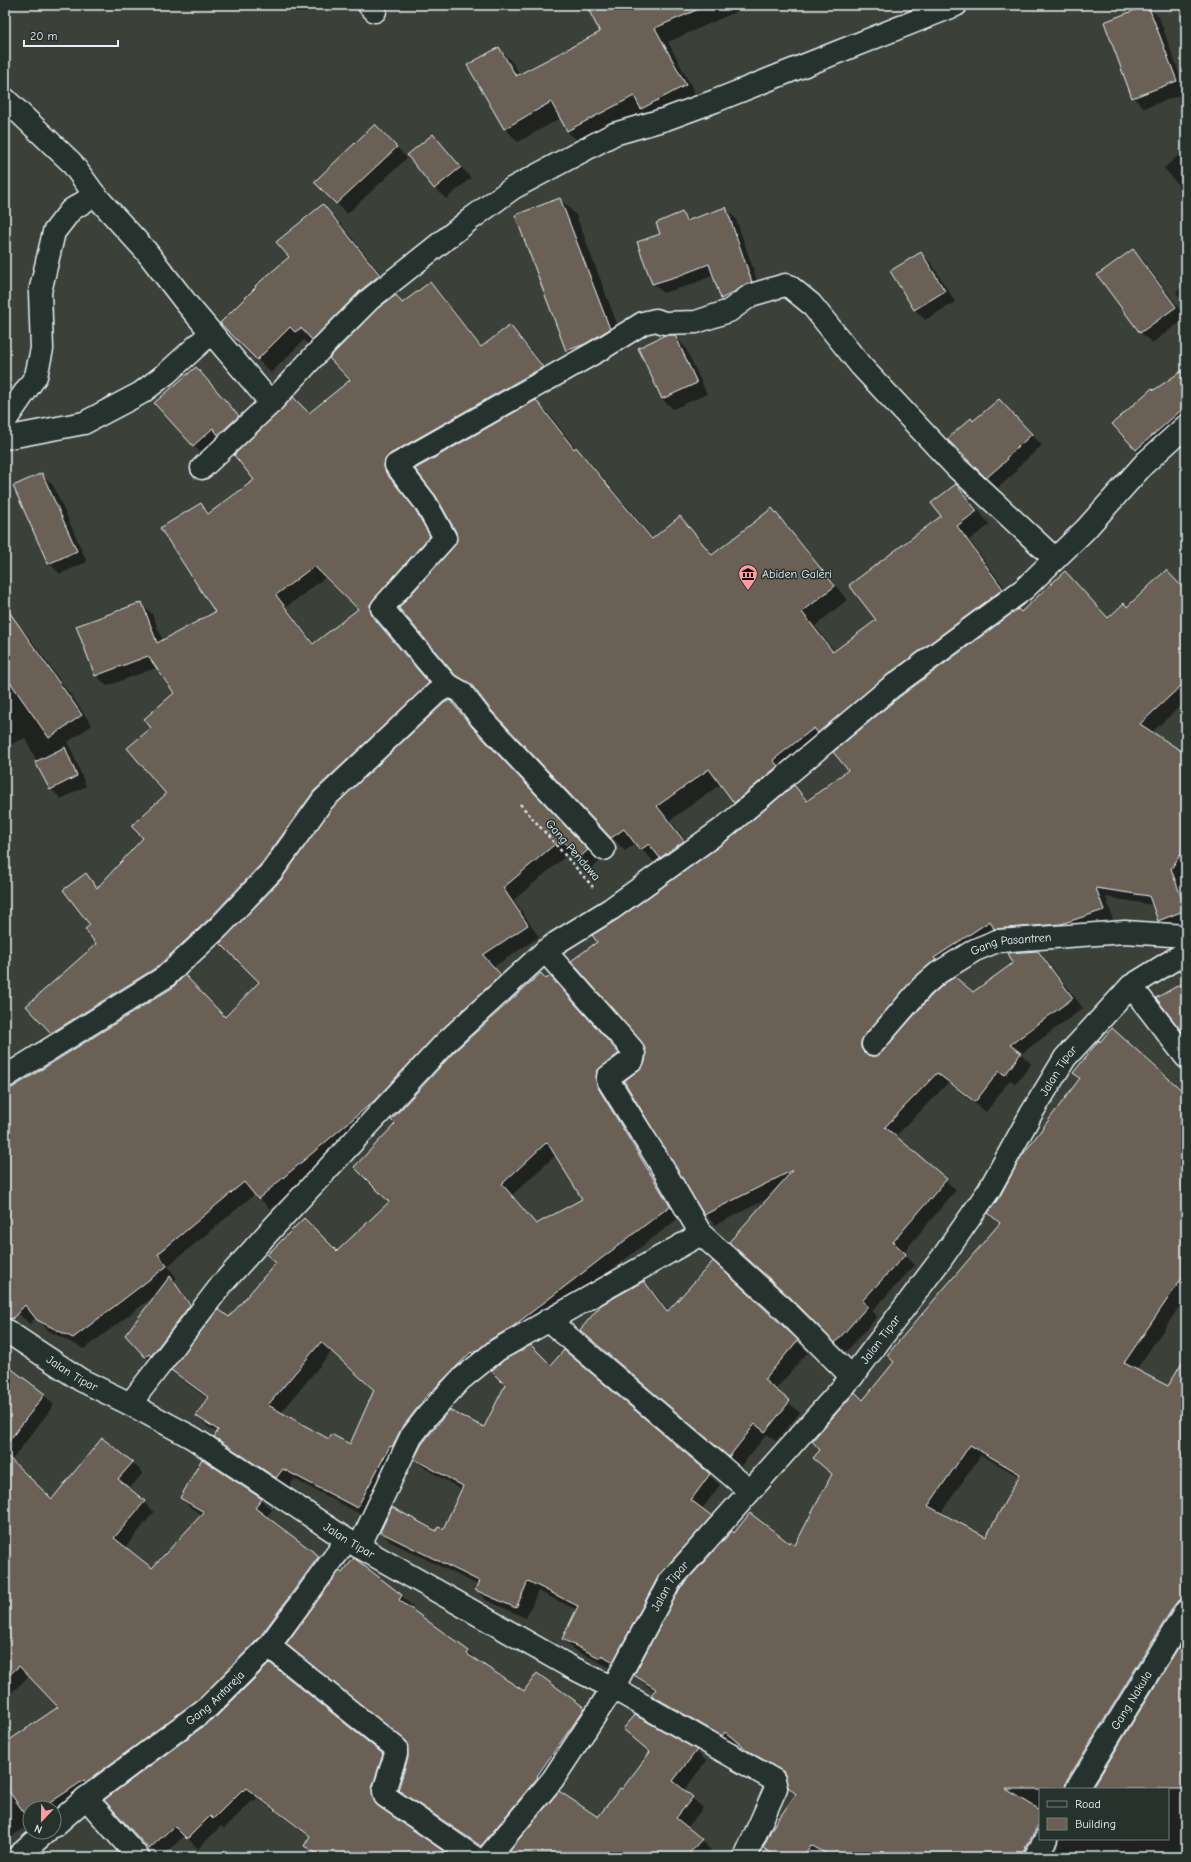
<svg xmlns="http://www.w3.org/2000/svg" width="1191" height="1862" font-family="'Comic Neue',sans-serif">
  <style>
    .shadow { fill: #0007; fill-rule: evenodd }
    .building { fill: #6b6056; stroke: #e8f1f8; fill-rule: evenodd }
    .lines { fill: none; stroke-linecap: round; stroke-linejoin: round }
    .minor-casing { stroke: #e8f1f8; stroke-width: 25 }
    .path { stroke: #e8f1f8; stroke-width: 2.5; stroke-dasharray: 3 3; stroke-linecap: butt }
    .minor { stroke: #26332d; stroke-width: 22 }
    .labels { text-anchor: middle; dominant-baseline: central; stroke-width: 3; stroke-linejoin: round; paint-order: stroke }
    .poi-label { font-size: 12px; fill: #e8f1f8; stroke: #26332d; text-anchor: start }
    .street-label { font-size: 12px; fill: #e8f1f8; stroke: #26332d }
  </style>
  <rect width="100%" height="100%" fill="#3b4039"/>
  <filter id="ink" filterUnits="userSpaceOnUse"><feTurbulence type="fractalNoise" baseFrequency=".025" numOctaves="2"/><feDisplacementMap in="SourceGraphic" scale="8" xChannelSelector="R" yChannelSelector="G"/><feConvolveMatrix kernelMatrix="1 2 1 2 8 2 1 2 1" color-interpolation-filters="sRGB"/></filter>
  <g filter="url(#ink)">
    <g class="shadow">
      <path d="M587 5H738L740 10 668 42 698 99 655 121 645 111 581 144 567 131 561 118 518 142 505 128 499 48 512 62 520 75 601 32Z"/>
      <path d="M889 5H902L893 9Z"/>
      <path d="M1148 7 1159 17 1186 93 1144 108 1133 97Z"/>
      <path d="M433 135 471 178 446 199 435 188Z"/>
      <path d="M386 136 407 158 347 214 316 182Z"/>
      <path d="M1186 149V194L1164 168Z"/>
      <path d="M560 199 576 215 625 345 583 366 567 350Z"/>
      <path d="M323 206 337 219 393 289 309 345 304 340 271 373 222 323 290 257Z"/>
      <path d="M726 209 736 219 761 292 732 308 722 298 714 275 688 286 663 293 653 283 662 235 682 213 690 221Z"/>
      <path d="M1133 250 1144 261 1186 318 1152 343 1141 333 1098 275Z"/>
      <path d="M921 253 932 264 955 302 925 320 915 310Z"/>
      <path d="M430 283 441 294 482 347 510 326 521 337 554 379 394 478 397 485 425 521 440 548 380 622 383 628 439 694 325 802 221 929 63 1044 28 1006 97 944 92 925 85 874 98 888 144 838 167 794 153 728 176 693 158 667 107 686 96 675 141 603 152 614 163 641 216 613 201 504 211 514 255 480 309 414 351 380 395 296 403 304ZM326 577 359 609 315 644 286 607Z"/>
      <path d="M1186 284V306L1176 292Z"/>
      <path d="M674 336 685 347 707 394 673 409 662 399Z"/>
      <path d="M1186 369V428L1149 461 1136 449 1154 392Z"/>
      <path d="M206 379 249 427 204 456 193 445Z"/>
      <path d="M536 401 550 415 576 449 590 462 654 539 680 518 713 555 772 509 785 523 847 600 815 626 835 652 877 620 943 516 956 486 970 499 990 525 969 540 1016 603 896 691 749 816 735 802 721 784 670 820 697 855 674 871 661 858 655 863 636 843 625 851 491 709 480 694 471 689 456 675 455 547Z"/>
      <path d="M1009 411 1042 445 1016 469 1017 471 998 488 948 439 974 423Z"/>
      <path d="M42 475 53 485 87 562 60 574 49 563Z"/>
      <path d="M1186 592V701L1151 733 1186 755V881L1180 878 1186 894V924L1169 931 1158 920 1153 905 1106 897 1113 920 1072 934 1006 939 944 969 871 1053V1057H878L1037 952 1048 962 1083 1008 1021 1054 1031 1064 1016 1084 1010 1080 986 1112 948 1083 895 1137 956 1190 903 1253 915 1265 872 1311 877 1317 846 1352 803 1309 730 1242 771 1197 715 1225 705 1214 641 1070 646 1062 647 1056 644 1044 599 942 619 920 733 838 794 787 808 802 849 771 1021 613 1108 619 1127 608Z"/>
      <path d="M17 624 27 634 92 725 68 742 86 786 61 799 51 789 25 738 5 747V687L12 684 5 673V633Z"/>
      <path d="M449 701 452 703 464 714 483 739 599 862 591 869 573 850 514 900 539 937 493 967 511 987 385 1112 270 1209 255 1194 168 1266 177 1278 174 1281 199 1315 155 1366 126 1335 157 1294 84 1349 49 1331 36 1317 30 1324 5 1302V1089H12L225 1018 261 982 282 880Z"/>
      <path d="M550 977 629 1065 607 1082 680 1217 523 1338 435 1409 368 1518 294 1479 288 1488 226 1448 215 1437 218 1433 208 1427 198 1416 208 1399 183 1381 173 1370 230 1319 337 1252 390 1202 546 980ZM556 1155 583 1199 537 1225 512 1195ZM332 1351 375 1391 350 1445 329 1441 281 1413Z"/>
      <path d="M1074 1072 1186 1120V1297L1136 1370 1168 1387 1186 1357V1614L1079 1789H1040V1839L1037 1857H773L764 1848 797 1794 786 1777 759 1761 736 1742 733 1746 662 1705 652 1695 655 1691 646 1685 635 1675 735 1534 789 1544 795 1547 833 1475 814 1458 863 1402 1001 1224 1081 1079ZM981 1455 1020 1477 986 1539 940 1514Z"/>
      <path d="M713 1263 808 1352 775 1390 800 1413 776 1441 767 1434 740 1467 581 1330 644 1282 655 1293 669 1312Z"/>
      <path d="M564 1351 720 1485 702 1509 721 1527 669 1585 623 1671 612 1664 611 1668 573 1649 563 1639 577 1610 538 1591 526 1618 486 1600 476 1590 478 1585 391 1542 381 1532 437 1533 443 1530 462 1490 426 1469 415 1459 484 1428 551 1366Z"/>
      <path d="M5 1366 44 1395 54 1405 11 1461 52 1500 102 1439 133 1463 143 1473 129 1489 154 1512 125 1548 152 1570 203 1515 191 1508 181 1498 261 1500 272 1510 266 1517 319 1557 329 1567 270 1648 54 1817V1808H30V1823L5 1842V1744L59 1707 29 1676 5 1699Z"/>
      <path d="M354 1560 402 1596 413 1607 411 1610 469 1652 480 1664 524 1693 584 1708 596 1720 493 1857 411 1801 399 1789 409 1758 408 1744 299 1655 287 1644Z"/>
      <path d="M1186 1637V1857H1051L1058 1846 1059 1839H1168V1789H1093Z"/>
      <path d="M635 1716 696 1751 706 1761 684 1791 703 1808 687 1828 711 1850 705 1857H506L598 1818 622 1791 651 1753 624 1729Z"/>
      <path d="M382 1754 393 1765 382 1798 383 1810 450 1857H316L305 1846 310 1837 257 1798 254 1801 253 1800 224 1829 221 1826 198 1849 185 1835 162 1857H158L106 1800Z"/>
    </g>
    <g class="building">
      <path d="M586 5H708L655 28 686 85 641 109 634 96 567 131 551 102 504 129 467 65 499 47 516 76 600 32Z"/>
      <path d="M1148 5 1177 81 1132 98 1104 22Z"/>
      <path d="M375 124 397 147 336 204 314 182Z"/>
      <path d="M433 134 461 167 434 189 407 155Z"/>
      <path d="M560 198 610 329 585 344 566 351 515 215Z"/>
      <path d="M323 204 380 275 361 290 312 340 301 328 295 332 290 327 257 360 220 323 256 287 255 286 289 257 276 242Z"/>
      <path d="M726 207 752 282 721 299 709 264 678 276 652 284 637 242 660 234 656 223 682 212 686 221Z"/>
      <path d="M1133 249 1176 307 1140 333 1097 275Z"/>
      <path d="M921 252 945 291 914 310 890 271Z"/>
      <path d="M430 282 481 347 510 325 543 367 390 454 385 460 384 467 386 473 415 509 430 536 373 600 370 605V610L372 616 429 683 314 791 262 863 210 918 157 967 51 1033 26 1006 96 944 85 929 90 925 63 890 86 873 97 888 143 838 131 826 166 794 127 748 151 728 144 719 174 693 148 656 95 676 76 626 142 602 157 643 215 612 160 528 201 503 208 514 254 480 234 455 293 397 309 413 350 380 329 358 378 308 396 295 402 303ZM314 566 358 609 313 644 276 595Z"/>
      <path d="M665 335H675L697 383 662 399 638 348Z"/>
      <path d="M196 367 239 416 218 435 213 428 193 446 154 403Z"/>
      <path d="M1186 368V406L1136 450 1112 424 1152 388 1154 390Z"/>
      <path d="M999 399 1032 434 1006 458 1007 460 986 478 947 439 971 418 973 421Z"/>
      <path d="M536 400 574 449 576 447 652 539 680 516 712 555 772 508 835 586 802 612 833 652 876 620 849 585 941 516 931 503 956 484 977 511 957 526 1003 589 883 678 818 733 814 728 773 760 778 766 734 803 709 769 657 806 684 841 660 858 649 844 640 850 624 829 611 838 491 710 471 684 456 676 399 608 454 546 457 540 456 532 436 496 415 469Z"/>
      <path d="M42 473 77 551 48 564 13 486Z"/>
      <path d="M1166 570 1186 591V681L1140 724 1186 754V846L1171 869 1186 910 1158 921 1149 896 1096 888 1104 910 1061 924 994 929 990 921 934 958 936 960 913 979 864 1036 861 1042V1048L865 1053 871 1056H877L882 1052 931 996 945 983 955 977 973 992 1013 963 1008 953 1038 951 1073 998 1010 1045 1021 1053 1005 1075 999 1071 975 1102 937 1073 885 1127 947 1179 893 1242 906 1254 862 1301 868 1306 835 1343 792 1299 729 1242 793 1170 704 1215 624 1081 640 1069 645 1062 646 1056 643 1044 571 961 597 942 592 935 618 919 732 837 794 785 807 801 848 770 833 752 898 698 1018 609 1021 612 1065 571 1108 618 1124 603 1127 607Z"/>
      <path d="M5 606 82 715 49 738 5 675Z"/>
      <path d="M450 700 472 727 588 850 579 858 561 839 503 888 528 925 483 955 501 975 437 1034 374 1101 258 1199 244 1182 158 1254 167 1266 73 1338 37 1320 25 1305 12 1319 5 1318V1089L12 1088 172 988 185 975 225 1017 259 982 220 943 281 880 332 808 444 703Z"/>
      <path d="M65 747 77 776 50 790 35 762Z"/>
      <path d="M541 973 546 979 550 976 619 1053 597 1071 596 1080 597 1086 670 1206 512 1327 491 1339 473 1354 471 1352 425 1398 401 1429 392 1447 390 1446 357 1508 283 1469 276 1478 214 1437 218 1430 196 1416 208 1397 171 1370 218 1309 229 1317 276 1263 267 1255 304 1218 337 1251 389 1202 354 1167 395 1124 391 1120 454 1052ZM547 1142 582 1199 536 1224 502 1184ZM321 1342 374 1390 350 1444 331 1434 329 1439 268 1405Z"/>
      <path d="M1186 981V1037L1156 998Z"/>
      <path d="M1112 1028 1186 1094V1272L1124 1363 1168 1386 1186 1355V1599L1180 1600 1175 1604 1066 1782 1065 1789H1006L1040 1810V1823L1024 1850 1022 1857H832L811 1845 803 1857H776L763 1848 772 1828 796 1794 788 1787 784 1772 747 1750 725 1732 722 1736 651 1695 656 1689 634 1675 680 1588 732 1531 734 1533 750 1513 789 1543 790 1541 795 1545 832 1474 813 1458 820 1450 812 1441 855 1392 863 1400 894 1362 887 1355 1000 1223 988 1213 1000 1196 1021 1157 1080 1078 1073 1073 1099 1040 1100 1042ZM970 1445 1020 1474 986 1537 928 1506Z"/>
      <path d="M713 1261 798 1340 764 1380 790 1401 765 1432 755 1424 729 1457 580 1330 601 1305 644 1281 667 1312Z"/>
      <path d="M170 1276 190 1305 151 1356 149 1354 145 1357 125 1335Z"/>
      <path d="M531 1345 551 1365 564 1350 710 1474 691 1500 712 1516 659 1575 613 1662 602 1655 600 1658 562 1639 578 1606 528 1581 516 1608 475 1590 479 1581 380 1532 392 1507 436 1531 438 1527 443 1529 463 1486 414 1459 422 1444 449 1410 484 1427 505 1385 491 1371 504 1360Z"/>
      <path d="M5 1364 45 1394 5 1446Z"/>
      <path d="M102 1438 133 1462 118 1479 145 1501 114 1538 152 1568 204 1512 180 1498 202 1459 262 1499 255 1508 319 1556 259 1638 200 1698 86 1782 84 1780 42 1808H30V1816L28 1818 5 1786V1743L58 1707 19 1666 5 1679V1454L52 1499Z"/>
      <path d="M354 1558 402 1595 399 1600 469 1651 467 1654 524 1691 537 1673 585 1708 537 1776 538 1777 481 1846 398 1790 408 1758 407 1742 286 1644 339 1571 342 1573Z"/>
      <path d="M1186 1635V1789H1092Z"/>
      <path d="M270 1663 383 1754 372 1788 373 1798 378 1806 452 1857H322L304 1846 310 1836 246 1788 243 1791 242 1790 213 1819 210 1816 187 1839 174 1826 149 1849 104 1800 216 1717Z"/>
      <path d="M635 1715 697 1750 673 1781 693 1797 676 1818 702 1839 686 1857H504L559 1791 598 1817 620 1788 622 1789 650 1752 623 1729Z"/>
    </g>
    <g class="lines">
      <defs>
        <g id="minor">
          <path d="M369 5 375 11"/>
          <path d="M5 99 71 162 95 195 146 251 187 304 271 403"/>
          <path d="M5 421 36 376 42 349 40 292 54 232 71 210 95 195"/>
          <path d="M5 438 84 423 141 393 167 373 211 333"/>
          <path d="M202 468 271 403 330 339 370 299 472 218 513 188 614 134 666 119 715 101 956 5"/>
          <path d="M449 687 382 608 445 538 425 502 396 465 601 349 643 323 656 320 664 323 696 322 729 311 751 295 785 285 789 286 811 304 861 366 955 466 1055 559"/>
          <path d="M1131 986 1186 1057"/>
          <path id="s1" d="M873 1044 922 987 938 973 975 950 997 941 1125 932 1186 936"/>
          <path d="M5 1077 165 977 219 927 272 871 323 800 436 693 444 688 452 687 461 692 481 718 604 849"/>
          <path d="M701 1234 658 1160 608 1080V1077L633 1059 634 1054 632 1049 545 951 556 943 611 909 725 827 890 688 1024 589 1085 530 1145 463 1186 426"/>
          <path d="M548 1320 750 1491"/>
          <path id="s2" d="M5 1330 81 1380 130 1404 193 1438 347 1540 567 1665 613 1688 670 1581 852 1377 942 1258 989 1190 1031 1114 1065 1058 1131 986 1186 952"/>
          <path d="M130 1404 222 1284 267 1234 445 1043 545 951"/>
          <path d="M359 1547 411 1437 428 1415 460 1380 497 1350 701 1234 783 1308 852 1377"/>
          <path d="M269 1646 396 1748V1754L384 1791 385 1796 474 1857"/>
          <path id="s3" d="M1077 1789 1186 1611"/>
          <path d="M86 1798 138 1857"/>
          <path id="s4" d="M54 1826 86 1798 208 1707 269 1646 347 1540"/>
          <path d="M17 1857 46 1832"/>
          <path d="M488 1857 553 1779 613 1688 774 1780 776 1788 745 1857"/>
          <path d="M1035 1857 1046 1839"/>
        </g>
      </defs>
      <use href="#minor" class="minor-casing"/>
      <path class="path" d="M520 804 593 887"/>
      <use href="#minor" class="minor"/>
    </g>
  </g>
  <defs>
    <symbol id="museum-pin" viewBox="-11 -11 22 30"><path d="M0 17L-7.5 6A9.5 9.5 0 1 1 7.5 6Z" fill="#ff9aa2" stroke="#26332d"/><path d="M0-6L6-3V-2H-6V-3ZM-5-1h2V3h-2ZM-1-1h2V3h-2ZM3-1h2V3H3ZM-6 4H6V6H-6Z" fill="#111"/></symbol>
  </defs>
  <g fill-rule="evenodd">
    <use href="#museum-pin" x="737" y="563" width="22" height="30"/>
  </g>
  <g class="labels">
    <g class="poi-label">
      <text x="762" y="574">Abiden Galeri</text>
    </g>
    <g class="street-label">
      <text transform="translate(573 850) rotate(49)">Gang Pendawa</text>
      <text stroke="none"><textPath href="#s1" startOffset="177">Gang Pasantren</textPath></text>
      <text stroke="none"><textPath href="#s2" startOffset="1471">Jalan Tipar</textPath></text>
      <text stroke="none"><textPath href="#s2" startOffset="1148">Jalan Tipar</textPath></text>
      <text stroke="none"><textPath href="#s2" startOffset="80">Jalan Tipar</textPath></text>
      <text stroke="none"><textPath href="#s2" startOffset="404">Jalan Tipar</textPath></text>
      <text stroke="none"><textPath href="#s2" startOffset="823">Jalan Tipar</textPath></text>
      <text stroke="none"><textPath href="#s4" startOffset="206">Gang Antareja</textPath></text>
      <text stroke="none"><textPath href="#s3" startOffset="104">Gang Nakula</textPath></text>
    </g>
  </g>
  <rect width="1191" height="1862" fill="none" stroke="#26332d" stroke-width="20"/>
  <rect x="10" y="10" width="1171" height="1842" fill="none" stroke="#e8f1f8" stroke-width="1.5" filter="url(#ink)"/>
  <rect x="1039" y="1788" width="130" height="52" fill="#26332d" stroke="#747f7e"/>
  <rect x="1047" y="1801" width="20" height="6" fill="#26332d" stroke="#747f7e"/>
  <text x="1075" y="1808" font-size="12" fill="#e8f1f8">Road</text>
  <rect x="1047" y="1818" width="20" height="12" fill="#6b6056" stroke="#747f7e"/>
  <text x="1075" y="1828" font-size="12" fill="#e8f1f8">Building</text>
  <g transform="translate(42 1820) rotate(202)"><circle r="19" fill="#26332d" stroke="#747f7e"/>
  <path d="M0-3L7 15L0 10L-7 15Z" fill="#ff9aa2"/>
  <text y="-6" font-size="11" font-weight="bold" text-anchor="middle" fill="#e8f1f8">N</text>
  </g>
  <path d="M24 40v6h94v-6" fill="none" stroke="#e8f1f8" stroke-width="2"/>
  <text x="30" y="40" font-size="12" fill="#e8f1f8" stroke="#26332d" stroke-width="3" paint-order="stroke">20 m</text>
</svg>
